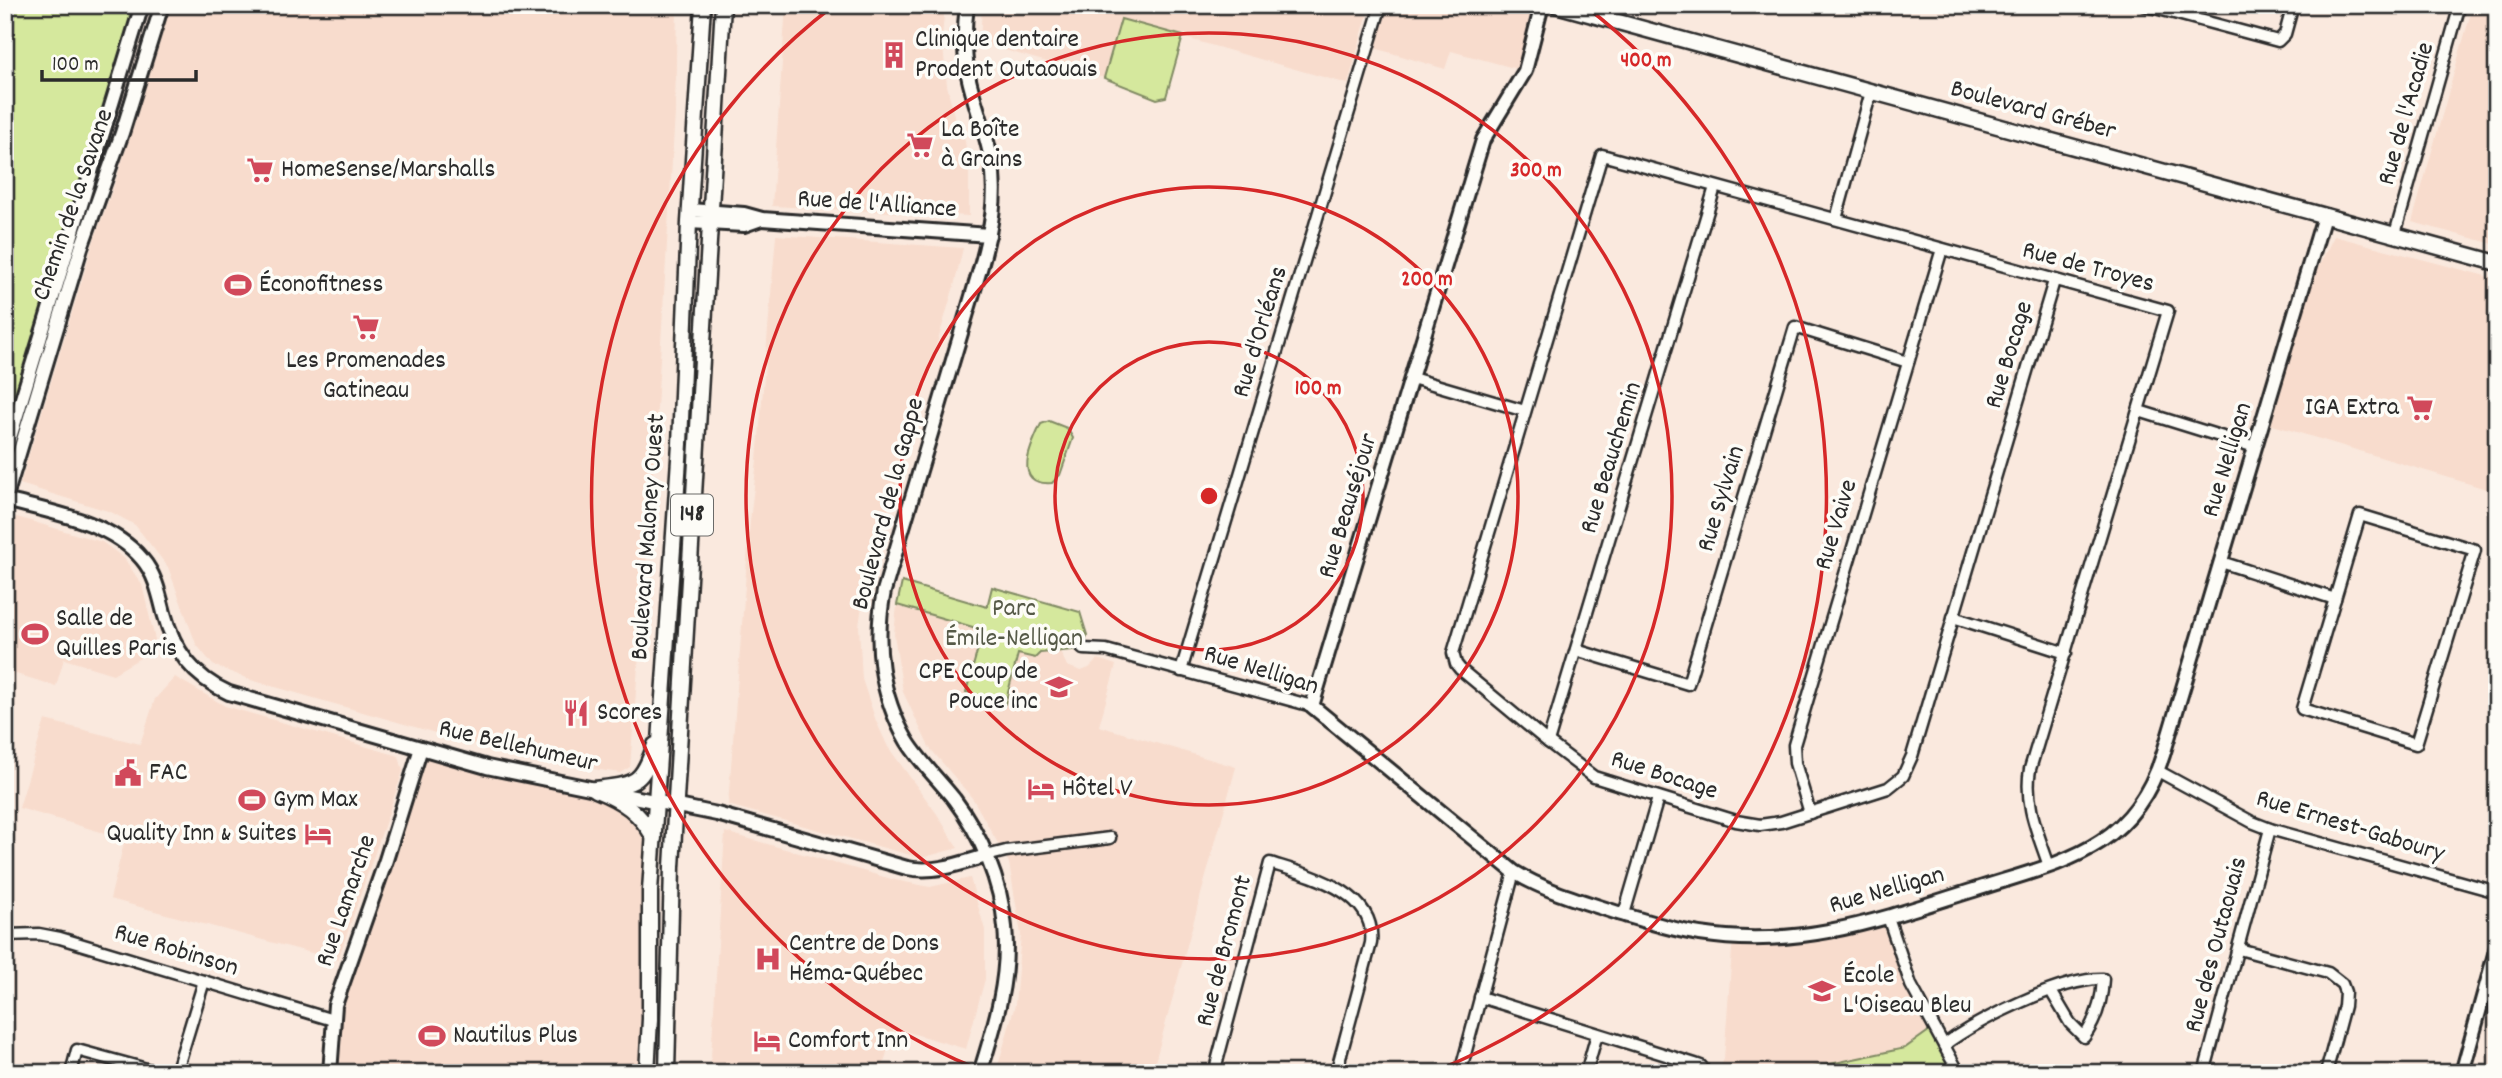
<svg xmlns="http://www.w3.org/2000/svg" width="2502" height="1078" font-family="Dekko,sans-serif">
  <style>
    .built { fill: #f8dccd }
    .green { fill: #d5e89d; stroke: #808a64; stroke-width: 2 }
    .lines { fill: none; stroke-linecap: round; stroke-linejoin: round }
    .minor-casing { stroke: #2b2b2b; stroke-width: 15 }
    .tertiary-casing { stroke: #2b2b2b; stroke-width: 18 }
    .secondary-casing { stroke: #2b2b2b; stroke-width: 19 }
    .primary-casing { stroke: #2b2b2b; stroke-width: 19 }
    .minor { stroke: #fdfcf7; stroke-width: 10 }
    .tertiary { stroke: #fdfcf7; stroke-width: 12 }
    .secondary { stroke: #fdfcf7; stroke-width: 14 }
    .primary { stroke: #fdfcf7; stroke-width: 14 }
    .ring { fill: none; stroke: #d62828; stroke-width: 3.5 }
    .labels { text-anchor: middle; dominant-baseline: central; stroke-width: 7; stroke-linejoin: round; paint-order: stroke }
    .shield { fill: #fdfcf7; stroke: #6a6a68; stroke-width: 2 }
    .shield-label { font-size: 24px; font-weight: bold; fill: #2b2b2b }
    .poi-label { font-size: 26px; fill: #2b2b2b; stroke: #fdfcf7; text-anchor: start }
    .street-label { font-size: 26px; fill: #2b2b2b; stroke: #fdfcf7 }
    .park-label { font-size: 26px; fill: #565a48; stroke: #fdfcf7 }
    .centre { fill: #d62828; stroke: #fdfcf7; stroke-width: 3.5 }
    .ring-label { font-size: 21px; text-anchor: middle; font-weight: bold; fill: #d62828; stroke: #fdfcf7; stroke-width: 7; stroke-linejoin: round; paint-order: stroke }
  </style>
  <rect width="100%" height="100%" fill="#fae9de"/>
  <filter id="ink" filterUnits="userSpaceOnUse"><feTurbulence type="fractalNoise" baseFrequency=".0143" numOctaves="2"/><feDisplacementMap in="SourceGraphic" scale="14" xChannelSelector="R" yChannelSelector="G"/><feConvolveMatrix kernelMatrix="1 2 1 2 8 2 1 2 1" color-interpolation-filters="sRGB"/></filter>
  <g filter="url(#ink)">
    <g class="built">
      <path d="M171 5H677L675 113 652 490 630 767 620 773 547 762 474 744 251 680 213 665 196 644 168 567 135 525 111 512 20 484 94 240 119 171Z"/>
      <path d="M786 5H945L942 37 947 85 953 112 965 141 969 168V216L772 206Z"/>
      <path d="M982 5H1370L1348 84 1122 20 1104 78 980 43Z"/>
      <path d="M1381 5H1542L1525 71 1451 51 1445 69 1368 46Z"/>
      <path d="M2473 5H2497V245L2412 222Z"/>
      <path d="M776 235 963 248 954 286 864 592 859 626 862 679 876 721 888 747 937 814 958 848 921 858 728 805 750 521 757 460Z"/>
      <path d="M2334 236 2497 279V478L2493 491 2263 422 2294 315Z"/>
      <path d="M17 517 102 542 124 558 142 585 157 648 113 674 64 659 56 686 13 673 5 689V522Z"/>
      <path d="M897 605 983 630 966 692 1018 653 1060 651 1067 666 1081 671 1089 668 1098 659 1116 665 1099 726 1236 767 1152 1073H996L1015 1005 1021 934 1009 863 973 799 929 747 903 692 894 634Z"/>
      <path d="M175 677 225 706 399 756 403 771 338 960 110 899 125 839 19 808 45 720 140 744 155 699Z"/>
      <path d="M421 748 656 802 647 1073H330L333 1020Z"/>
      <path d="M725 832 895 880 930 887 970 878 985 930V979L966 1049 894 1028 881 1073H710Z"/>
      <path d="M1888 917 1933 1028 1905 1048 1788 1073H1712L1720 1068 1724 1059 1733 937 1762 938Z"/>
    </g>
    <g class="green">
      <path d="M5 5H142L14 426 5 424Z"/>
      <path d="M1121 19 1183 36 1166 97 1157 99 1104 78Z"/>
      <path d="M1049 421 1067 428 1073 438 1060 475 1052 483C1011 486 1031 445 1041 424Z"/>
      <path d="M902 582 987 607 992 587 1080 612 1087 635 1083 649 1040 653 1035 658 1018 654 1005 704 966 692 983 630 897 605Z"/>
      <path d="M1933 1028 1959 1073H1788L1905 1048Z"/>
    </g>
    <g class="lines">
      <defs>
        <g id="minor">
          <path d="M2144 5 2278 41 2285 34 2293 5"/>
          <path d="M1836 219 1871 92"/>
          <path d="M2395 234 2460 5"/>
          <path d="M1412 378 1525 411"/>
          <path d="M2139 411 2255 447"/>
          <path d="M2360 515 2475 550 2416 744 2302 709Z"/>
          <path d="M2221 562 2335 599"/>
          <path d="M1953 617 2066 653"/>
          <path d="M1083 649 1106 650 1312 706"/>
          <path d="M1576 650 1688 684 1795 327 1908 362"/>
          <path d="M1181 671 1381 5"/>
          <path d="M1548 742 1715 187"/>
          <path d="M2158 771 2252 822 2270 829 2497 892"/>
          <path d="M1810 813 1795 763 1794 745 1942 249"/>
          <path d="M986 856 1006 851 1110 838"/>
          <path d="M2049 866C2038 833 2024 804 2030 769L2168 311 1602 155 1453 653 1456 664 1460 669 1548 742 1594 777 1736 821 1760 825 1781 822 1888 788 1903 776 1912 756 2054 281"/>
          <path d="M1624 914 1658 798"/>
          <path d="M1888 917 1911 985 1959 1073"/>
          <path d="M5 935 39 934 60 938 333 1020"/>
          <path d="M2239 949 2328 973 2342 984 2345 992 2344 1006 2326 1073"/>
          <path d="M1480 997 1695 1064 1701 1066 1706 1073"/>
          <path d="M1944 1045C1978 1020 2061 978 2103 979 2102 1001 2097 1019 2084 1037L2070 1023 2051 991"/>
          <path d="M178 1068 194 1073"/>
          <path d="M71 1073 77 1050 161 1073"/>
          <path d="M176 1073 204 981"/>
          <path d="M1214 1073 1270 863C1308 875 1377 891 1371 943L1336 1073"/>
          <path d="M1460 1073 1514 872"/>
          <path d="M1586 1073 1597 1034"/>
          <path d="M2204 1073 2270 829"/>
        </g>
        <g id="tertiary">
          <path d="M967 5C964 28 964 53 968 75 974 104 986 131 991 159 998 196 991 230 981 266L884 591C874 642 880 695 907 741 920 762 938 779 954 799 981 835 1001 881 1005 927 1010 977 995 1025 980 1073"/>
          <path d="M1542 5 1525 71 1483 140 1312 706 1514 872C1547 892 1582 901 1618 913 1645 921 1672 930 1700 934 1802 950 1885 918 1980 888 2065 861 2132 850 2163 755L2324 216"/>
          <path d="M690 210 744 214 762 219 989 235"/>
          <path d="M689 222 744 225 761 219"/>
          <path d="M5 454 142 5"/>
          <path d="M5 500C51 512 110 521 142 559 155 574 159 593 164 613 174 651 193 677 229 693L487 767 717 814 907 868C936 873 959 864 986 856"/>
          <path d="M5 500 81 248 122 133 162 5"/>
          <path d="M330 1073 335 1005 386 860 421 748"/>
          <path d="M2462 1073 2497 947"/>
        </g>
        <path id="secondary" d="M1556 5 2497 263"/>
        <g id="primary">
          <path d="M595 789C636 784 641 785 655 745"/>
          <path d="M596 790C623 801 640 812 654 838"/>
          <path d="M647 1073 650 1019V891L680 444 689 222 703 5"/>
          <path d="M667 1073 672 867 723 5"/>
        </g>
      </defs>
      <use href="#minor" class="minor-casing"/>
      <use href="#tertiary" class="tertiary-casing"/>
      <use href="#secondary" class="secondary-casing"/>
      <use href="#primary" class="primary-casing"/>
      <use href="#minor" class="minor"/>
      <use href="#tertiary" class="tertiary"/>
      <use href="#secondary" class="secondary"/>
      <use href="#primary" class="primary"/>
    </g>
  </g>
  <g class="ring">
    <circle cx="1209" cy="496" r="154"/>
    <circle cx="1209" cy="496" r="309"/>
    <circle cx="1209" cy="496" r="463"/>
    <path d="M983 1071A618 618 0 0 1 833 6M1585 6A618 618 0 0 1 1435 1071"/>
  </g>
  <defs>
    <symbol id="building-bare" viewBox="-9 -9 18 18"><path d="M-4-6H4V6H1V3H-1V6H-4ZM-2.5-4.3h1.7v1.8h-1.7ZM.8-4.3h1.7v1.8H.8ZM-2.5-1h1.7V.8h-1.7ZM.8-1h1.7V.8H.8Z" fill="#d1495b" stroke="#fdfcf7" stroke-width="2.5" paint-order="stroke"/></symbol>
    <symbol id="supermarket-bare" viewBox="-9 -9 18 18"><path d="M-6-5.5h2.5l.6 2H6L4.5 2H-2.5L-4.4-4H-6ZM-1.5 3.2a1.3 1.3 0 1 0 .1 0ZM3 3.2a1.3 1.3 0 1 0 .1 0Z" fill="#d1495b" stroke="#fdfcf7" stroke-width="2.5" paint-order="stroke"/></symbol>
    <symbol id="stadium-bare" viewBox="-9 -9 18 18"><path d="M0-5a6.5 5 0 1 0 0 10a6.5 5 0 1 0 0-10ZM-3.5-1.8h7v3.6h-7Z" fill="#d1495b" stroke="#fdfcf7" stroke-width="2.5" paint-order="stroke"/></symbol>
    <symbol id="school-bare" viewBox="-9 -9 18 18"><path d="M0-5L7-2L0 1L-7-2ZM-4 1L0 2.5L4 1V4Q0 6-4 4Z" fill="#d1495b" stroke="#fdfcf7" stroke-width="2.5" paint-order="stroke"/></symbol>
    <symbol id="restaurant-bare" viewBox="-9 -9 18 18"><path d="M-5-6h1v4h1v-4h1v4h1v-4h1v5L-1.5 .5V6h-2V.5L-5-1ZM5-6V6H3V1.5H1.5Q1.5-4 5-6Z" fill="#d1495b" stroke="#fdfcf7" stroke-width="2.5" paint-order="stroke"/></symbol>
    <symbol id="civic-bare" viewBox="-9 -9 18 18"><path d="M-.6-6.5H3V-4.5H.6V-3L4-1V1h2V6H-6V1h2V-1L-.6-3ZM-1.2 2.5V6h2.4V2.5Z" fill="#d1495b" stroke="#fdfcf7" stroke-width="2.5" paint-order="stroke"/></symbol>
    <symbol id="hotel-bare" viewBox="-9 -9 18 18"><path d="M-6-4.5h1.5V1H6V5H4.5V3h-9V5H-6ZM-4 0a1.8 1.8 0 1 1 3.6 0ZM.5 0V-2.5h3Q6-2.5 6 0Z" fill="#d1495b" stroke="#fdfcf7" stroke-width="2.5" paint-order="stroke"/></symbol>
    <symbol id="hospital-bare" viewBox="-9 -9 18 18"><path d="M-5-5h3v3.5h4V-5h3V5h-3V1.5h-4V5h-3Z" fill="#d1495b" stroke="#fdfcf7" stroke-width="2.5" paint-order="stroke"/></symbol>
  </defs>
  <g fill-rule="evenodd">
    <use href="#building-bare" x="875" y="36" width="38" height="38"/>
    <use href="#supermarket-bare" x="901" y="126" width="38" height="38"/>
    <use href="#supermarket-bare" x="241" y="151" width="38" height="38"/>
    <use href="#stadium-bare" x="219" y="266" width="38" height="38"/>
    <use href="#supermarket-bare" x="347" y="308" width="38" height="38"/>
    <use href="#supermarket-bare" x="2401" y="389" width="38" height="38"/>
    <use href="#stadium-bare" x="16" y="615" width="38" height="38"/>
    <use href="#school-bare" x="1040" y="668" width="38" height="38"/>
    <use href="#restaurant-bare" x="557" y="694" width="38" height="38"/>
    <use href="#civic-bare" x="109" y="754" width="38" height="38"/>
    <use href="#hotel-bare" x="1022" y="770" width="38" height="38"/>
    <use href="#stadium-bare" x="233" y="781" width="38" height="38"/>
    <use href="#hotel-bare" x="299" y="815" width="38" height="38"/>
    <use href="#hospital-bare" x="749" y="940" width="38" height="38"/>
    <use href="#school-bare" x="1803" y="972" width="38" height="38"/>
    <use href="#stadium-bare" x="413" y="1017" width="38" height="38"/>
    <use href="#hotel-bare" x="748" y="1022" width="38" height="38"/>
  </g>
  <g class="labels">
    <rect class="shield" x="671" y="494.5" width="42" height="41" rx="5"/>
    <g class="shield-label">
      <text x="692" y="515">148</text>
    </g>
    <g class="poi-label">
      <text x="915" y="40">Clinique dentaire<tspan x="915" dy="30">Prodent Outaouais</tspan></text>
      <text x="941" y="130">La Boîte<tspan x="941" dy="30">à Grains</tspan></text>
      <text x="281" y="170">HomeSense/Marshalls</text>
      <text x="259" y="285">Éconofitness</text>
      <text x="366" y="361" text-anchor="middle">Les Promenades<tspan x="366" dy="30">Gatineau</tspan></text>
      <text x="2399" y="408" text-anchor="end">IGA Extra</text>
      <text x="56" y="619">Salle de<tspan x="56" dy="30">Quilles Paris</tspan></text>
      <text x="1038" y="672" text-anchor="end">CPE Coup de<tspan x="1038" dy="30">Pouce inc</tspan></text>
      <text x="597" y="713">Scores</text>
      <text x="149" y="773">FAC</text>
      <text x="1062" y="789">Hôtel V</text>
      <text x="273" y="800">Gym Max</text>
      <text x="297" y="834" text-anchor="end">Quality Inn &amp; Suites</text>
      <text x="789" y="944">Centre de Dons<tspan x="789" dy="30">Héma-Québec</tspan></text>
      <text x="1843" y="976">École<tspan x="1843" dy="30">L'Oiseau Bleu</tspan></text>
      <text x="453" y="1036">Nautilus Plus</text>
      <text x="788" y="1041">Comfort Inn</text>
    </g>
    <g class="street-label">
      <text transform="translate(2033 111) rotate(15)">Boulevard Gréber</text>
      <text transform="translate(2407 114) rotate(-74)">Rue de l'Acadie</text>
      <text transform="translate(74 205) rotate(-71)">Chemin de la Savane</text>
      <text transform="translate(877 205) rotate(4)">Rue de l'Alliance</text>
      <text transform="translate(2088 268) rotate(15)">Rue de Troyes</text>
      <text transform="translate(1261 332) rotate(-73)">Rue d'Orléans</text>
      <text transform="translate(2010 355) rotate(-73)">Rue Bocage</text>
      <text transform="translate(1612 458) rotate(-73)">Rue Beauchemin</text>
      <text transform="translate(2228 460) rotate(-73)">Rue Nelligan</text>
      <text transform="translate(1722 499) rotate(-73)">Rue Sylvain</text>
      <text transform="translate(889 504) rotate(-75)">Boulevard de la Gappe</text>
      <text transform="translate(1349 506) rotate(-73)">Rue Beauséjour</text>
      <text transform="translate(1837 525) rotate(-73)">Rue Vaive</text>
      <text transform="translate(649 537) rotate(-86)">Boulevard Maloney Ouest</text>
      <text transform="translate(1261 671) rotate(17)">Rue Nelligan</text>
      <text transform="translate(518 747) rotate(13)">Rue Bellehumeur</text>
      <text transform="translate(1664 776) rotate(18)">Rue Bocage</text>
      <text transform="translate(2350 827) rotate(17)">Rue Ernest-Gaboury</text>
      <text transform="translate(1887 891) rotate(-16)">Rue Nelligan</text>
      <text transform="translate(347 901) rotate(-71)">Rue Lamarche</text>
      <text transform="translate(2217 945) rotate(-75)">Rue des Outaouais</text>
      <text transform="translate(176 951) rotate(17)">Rue Robinson</text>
      <text transform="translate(1225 951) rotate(-75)">Rue de Bromont</text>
    </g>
    <g class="park-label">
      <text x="1014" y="609">Parc<tspan x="1014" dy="30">Émile-Nelligan</tspan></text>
    </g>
  </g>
  <circle cx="1209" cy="496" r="10" class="centre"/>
  <g class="ring-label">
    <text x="1646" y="66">400 m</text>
    <text x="1536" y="176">300 m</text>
    <text x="1427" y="285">200 m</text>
    <text x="1318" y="394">100 m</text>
  </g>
  <rect width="2502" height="1078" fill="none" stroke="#fdfcf7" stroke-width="28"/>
  <rect x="14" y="14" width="2474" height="1050" fill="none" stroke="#2b2b2b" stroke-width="2.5" filter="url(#ink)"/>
  <path d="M42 70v10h154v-10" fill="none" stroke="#2b2b2b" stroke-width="3.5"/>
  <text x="52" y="70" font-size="21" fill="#2b2b2b" stroke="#fdfcf7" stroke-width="5" paint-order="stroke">100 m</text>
</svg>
